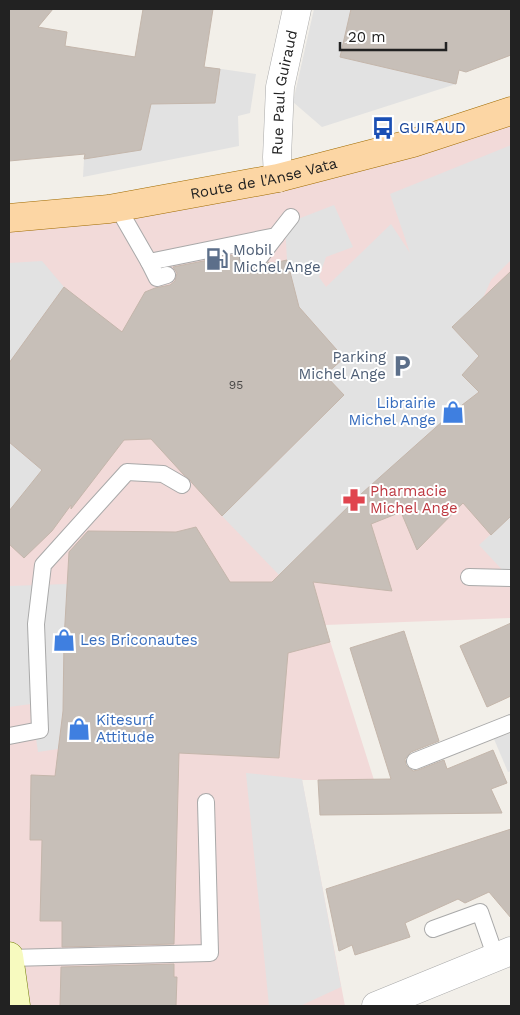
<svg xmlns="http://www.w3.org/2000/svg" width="520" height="1015" font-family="'Work Sans',sans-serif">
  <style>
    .commercial { fill: #f2dad9 }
    .parking { fill: #e2e2e2 }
    .building { fill: #c7bfb8; stroke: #c4b6ab }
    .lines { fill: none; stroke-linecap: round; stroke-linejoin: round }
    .lane-casing { stroke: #a9a9a9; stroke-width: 18 }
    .street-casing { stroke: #a9a9a9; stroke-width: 29 }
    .secondary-casing { stroke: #707d05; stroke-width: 29 }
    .primary-casing { stroke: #a06b00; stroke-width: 29 }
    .lane { stroke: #fff; stroke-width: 16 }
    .street { stroke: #fff; stroke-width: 28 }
    .secondary { stroke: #f7fabf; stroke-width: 28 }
    .primary { stroke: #fcd6a4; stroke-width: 28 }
    .labels { text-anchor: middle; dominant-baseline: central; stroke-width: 4; stroke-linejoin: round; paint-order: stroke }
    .number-label { font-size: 12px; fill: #4b4948 }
    .street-label { font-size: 15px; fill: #222; stroke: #fff }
    .transit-label { font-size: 15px; fill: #164399; stroke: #fff; text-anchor: start }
    .service-label { font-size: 15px; fill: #4e5e75; stroke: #fff; text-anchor: start }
    .shop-label { font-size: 15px; fill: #366cbe; stroke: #fff; text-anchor: start }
    .health-label { font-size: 15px; fill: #be3a42; stroke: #fff; text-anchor: start }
  </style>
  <rect width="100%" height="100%" fill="#f2efe9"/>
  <path class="commercial" d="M511 111V618L325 625 374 780H302L345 1006H20L9 936V216L109 209Z"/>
  <g class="parking">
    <path d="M314 9H351L340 57 456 84 322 127 293 102Z"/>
    <path d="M104 52 256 74 250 113 238 116 239 146 83 177 84 159Z"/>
    <path d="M511 145V260L491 280 483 298 479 356 463 375 479 392 279 575 222 516 344 395 325 375 344 358 299 307 287 260 285 224 334 205 353 247 326 257 319 277 326 287 391 224 410 253 390 194Z"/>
    <path d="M42 261 64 287 9 363V263Z"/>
    <path d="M9 442 32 462 47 460 28 507 18 500 9 511Z"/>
    <path d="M511 516V571L507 575 479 545Z"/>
    <path d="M67 584 63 711 58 749 38 752 31 704 9 707V586Z"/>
    <path d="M511 733V771L508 772 494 739Z"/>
    <path d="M246 773 302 779 341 987 300 1006H269Z"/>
  </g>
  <g class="building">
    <path d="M9 9H53L38 27 67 32 65 46 135 57 143 9H213L204 67 220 69 215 103 151 104 141 150 84 159 85 154 9 161Z"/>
    <path d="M351 9H511V55L466 72 459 70 456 84 340 57Z"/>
    <path d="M239 254 240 263 243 267 248 268 261 267 269 262V264L287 260 299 307 344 358 325 375 344 395 222 516 192 483 190 480 183 474 151 439 124 440 71 509V505L52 531 24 558 9 544V511L42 470 9 442V363L64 287 122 332 145 292 155 288 170 285 175 281 177 273 173 267Z"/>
    <path d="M511 271V516L491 535 463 503 417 550 401 512 371 524 392 591 313 582 330 642 288 653 279 758 179 753 174 944 62 947V921H40L42 840H30L31 775 55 776 63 711 64 640 69 552 88 531 176 532 196 527 230 582H272L361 494 453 412 479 392 462 375 479 356 452 327Z"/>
    <path d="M511 623V696L487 707 460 646Z"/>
    <path d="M404 631 439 741 411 752 405 759 406 765 413 771 418 770 444 760 447 769 493 750 507 783 491 789 502 813 320 815 318 780 391 779 350 648Z"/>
    <path d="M511 829V918L489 892 465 903 458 899 405 923 410 937 355 955 352 945 339 951 326 889Z"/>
    <path d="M174 964V977H177L176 1006H60L61 967Z"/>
  </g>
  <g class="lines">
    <defs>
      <g id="lane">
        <path d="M118 208 149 262 276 236 291 217"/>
        <path d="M248 258 260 257 276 236"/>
        <path d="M149 262 157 278 167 275"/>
        <path d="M469 577 511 578"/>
        <path d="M9 736 40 730 36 624 43 565 127 472 163 474 182 485"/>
        <path d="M415 761 511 723"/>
        <path d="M433 929 480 912 496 958"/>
        <path d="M9 958 210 953 206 802"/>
      </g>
      <g id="street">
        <path id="s1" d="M278 178 277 157 280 87 297 9"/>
        <path d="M376 1006 511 951"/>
      </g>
      <path id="secondary" d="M9 956 16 1006"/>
      <g id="primary">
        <path id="s2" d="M9 218 109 209 278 178 413 143 511 111"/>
      </g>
    </defs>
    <use href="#lane" class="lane-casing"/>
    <use href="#street" class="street-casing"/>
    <use href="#secondary" class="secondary-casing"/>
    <use href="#primary" class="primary-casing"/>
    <use href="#lane" class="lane"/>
    <use href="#street" class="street"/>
    <use href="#secondary" class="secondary"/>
    <use href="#primary" class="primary"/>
  </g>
  <defs>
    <symbol id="bus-bare" viewBox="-9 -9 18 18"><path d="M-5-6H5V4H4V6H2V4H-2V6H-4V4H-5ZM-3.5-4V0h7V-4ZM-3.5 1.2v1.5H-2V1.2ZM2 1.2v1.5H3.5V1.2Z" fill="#1a4fb4" stroke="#fff" stroke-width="2.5" paint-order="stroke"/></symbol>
    <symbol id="fuel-bare" viewBox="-9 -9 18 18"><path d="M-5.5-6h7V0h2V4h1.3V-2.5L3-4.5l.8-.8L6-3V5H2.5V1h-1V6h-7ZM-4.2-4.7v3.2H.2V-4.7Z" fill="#5c6f8a" stroke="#fff" stroke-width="2.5" paint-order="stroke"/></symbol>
    <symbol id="parking-bare" viewBox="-9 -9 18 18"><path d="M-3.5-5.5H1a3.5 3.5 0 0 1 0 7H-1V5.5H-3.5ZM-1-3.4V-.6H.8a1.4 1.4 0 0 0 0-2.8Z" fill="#5c6f8a" stroke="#fff" stroke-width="2.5" paint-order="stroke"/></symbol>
    <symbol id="shop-bare" viewBox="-9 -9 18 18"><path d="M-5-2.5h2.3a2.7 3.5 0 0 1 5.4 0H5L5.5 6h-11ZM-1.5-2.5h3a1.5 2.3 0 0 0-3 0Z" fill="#3f7fe0" stroke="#fff" stroke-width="2.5" paint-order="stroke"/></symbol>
    <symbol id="pharmacy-bare" viewBox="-9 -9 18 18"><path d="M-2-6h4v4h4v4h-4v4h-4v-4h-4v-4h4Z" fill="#e0444e" stroke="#fff" stroke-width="2.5" paint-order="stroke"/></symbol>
  </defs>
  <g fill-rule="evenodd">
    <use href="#bus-bare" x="367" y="112" width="32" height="32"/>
    <use href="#fuel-bare" x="201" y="243" width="32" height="32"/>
    <use href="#parking-bare" x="386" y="350" width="32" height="32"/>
    <use href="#shop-bare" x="437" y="396" width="32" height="32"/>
    <use href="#pharmacy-bare" x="338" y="484" width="32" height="32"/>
    <use href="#shop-bare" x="48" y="624" width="32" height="32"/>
    <use href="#shop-bare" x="63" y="713" width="32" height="32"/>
  </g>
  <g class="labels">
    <g class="number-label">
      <text x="236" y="385">95</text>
    </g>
    <g class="street-label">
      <text stroke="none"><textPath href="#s1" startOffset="86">Rue Paul Guiraud</textPath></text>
      <text stroke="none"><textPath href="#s2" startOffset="258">Route de l'Anse Vata</textPath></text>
    </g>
    <g class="transit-label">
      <text x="399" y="128">GUIRAUD</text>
    </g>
    <g class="service-label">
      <text x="233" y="250">Mobil<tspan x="233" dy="17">Michel Ange</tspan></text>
      <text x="386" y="357" text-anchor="end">Parking<tspan x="386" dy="17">Michel Ange</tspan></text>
    </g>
    <g class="shop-label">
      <text x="436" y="403" text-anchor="end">Librairie<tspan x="436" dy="17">Michel Ange</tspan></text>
      <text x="80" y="640">Les Briconautes</text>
      <text x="96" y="720">Kitesurf<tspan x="96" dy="17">Attitude</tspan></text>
    </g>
    <g class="health-label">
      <text x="370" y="491">Pharmacie<tspan x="370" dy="17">Michel Ange</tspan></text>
    </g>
  </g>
  <rect width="520" height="1015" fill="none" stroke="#222222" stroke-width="20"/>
  <path d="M340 42v8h106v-8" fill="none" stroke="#222222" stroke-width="2.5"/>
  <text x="348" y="42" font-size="15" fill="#222222" stroke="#ffffff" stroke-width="4" paint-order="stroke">20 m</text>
</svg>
